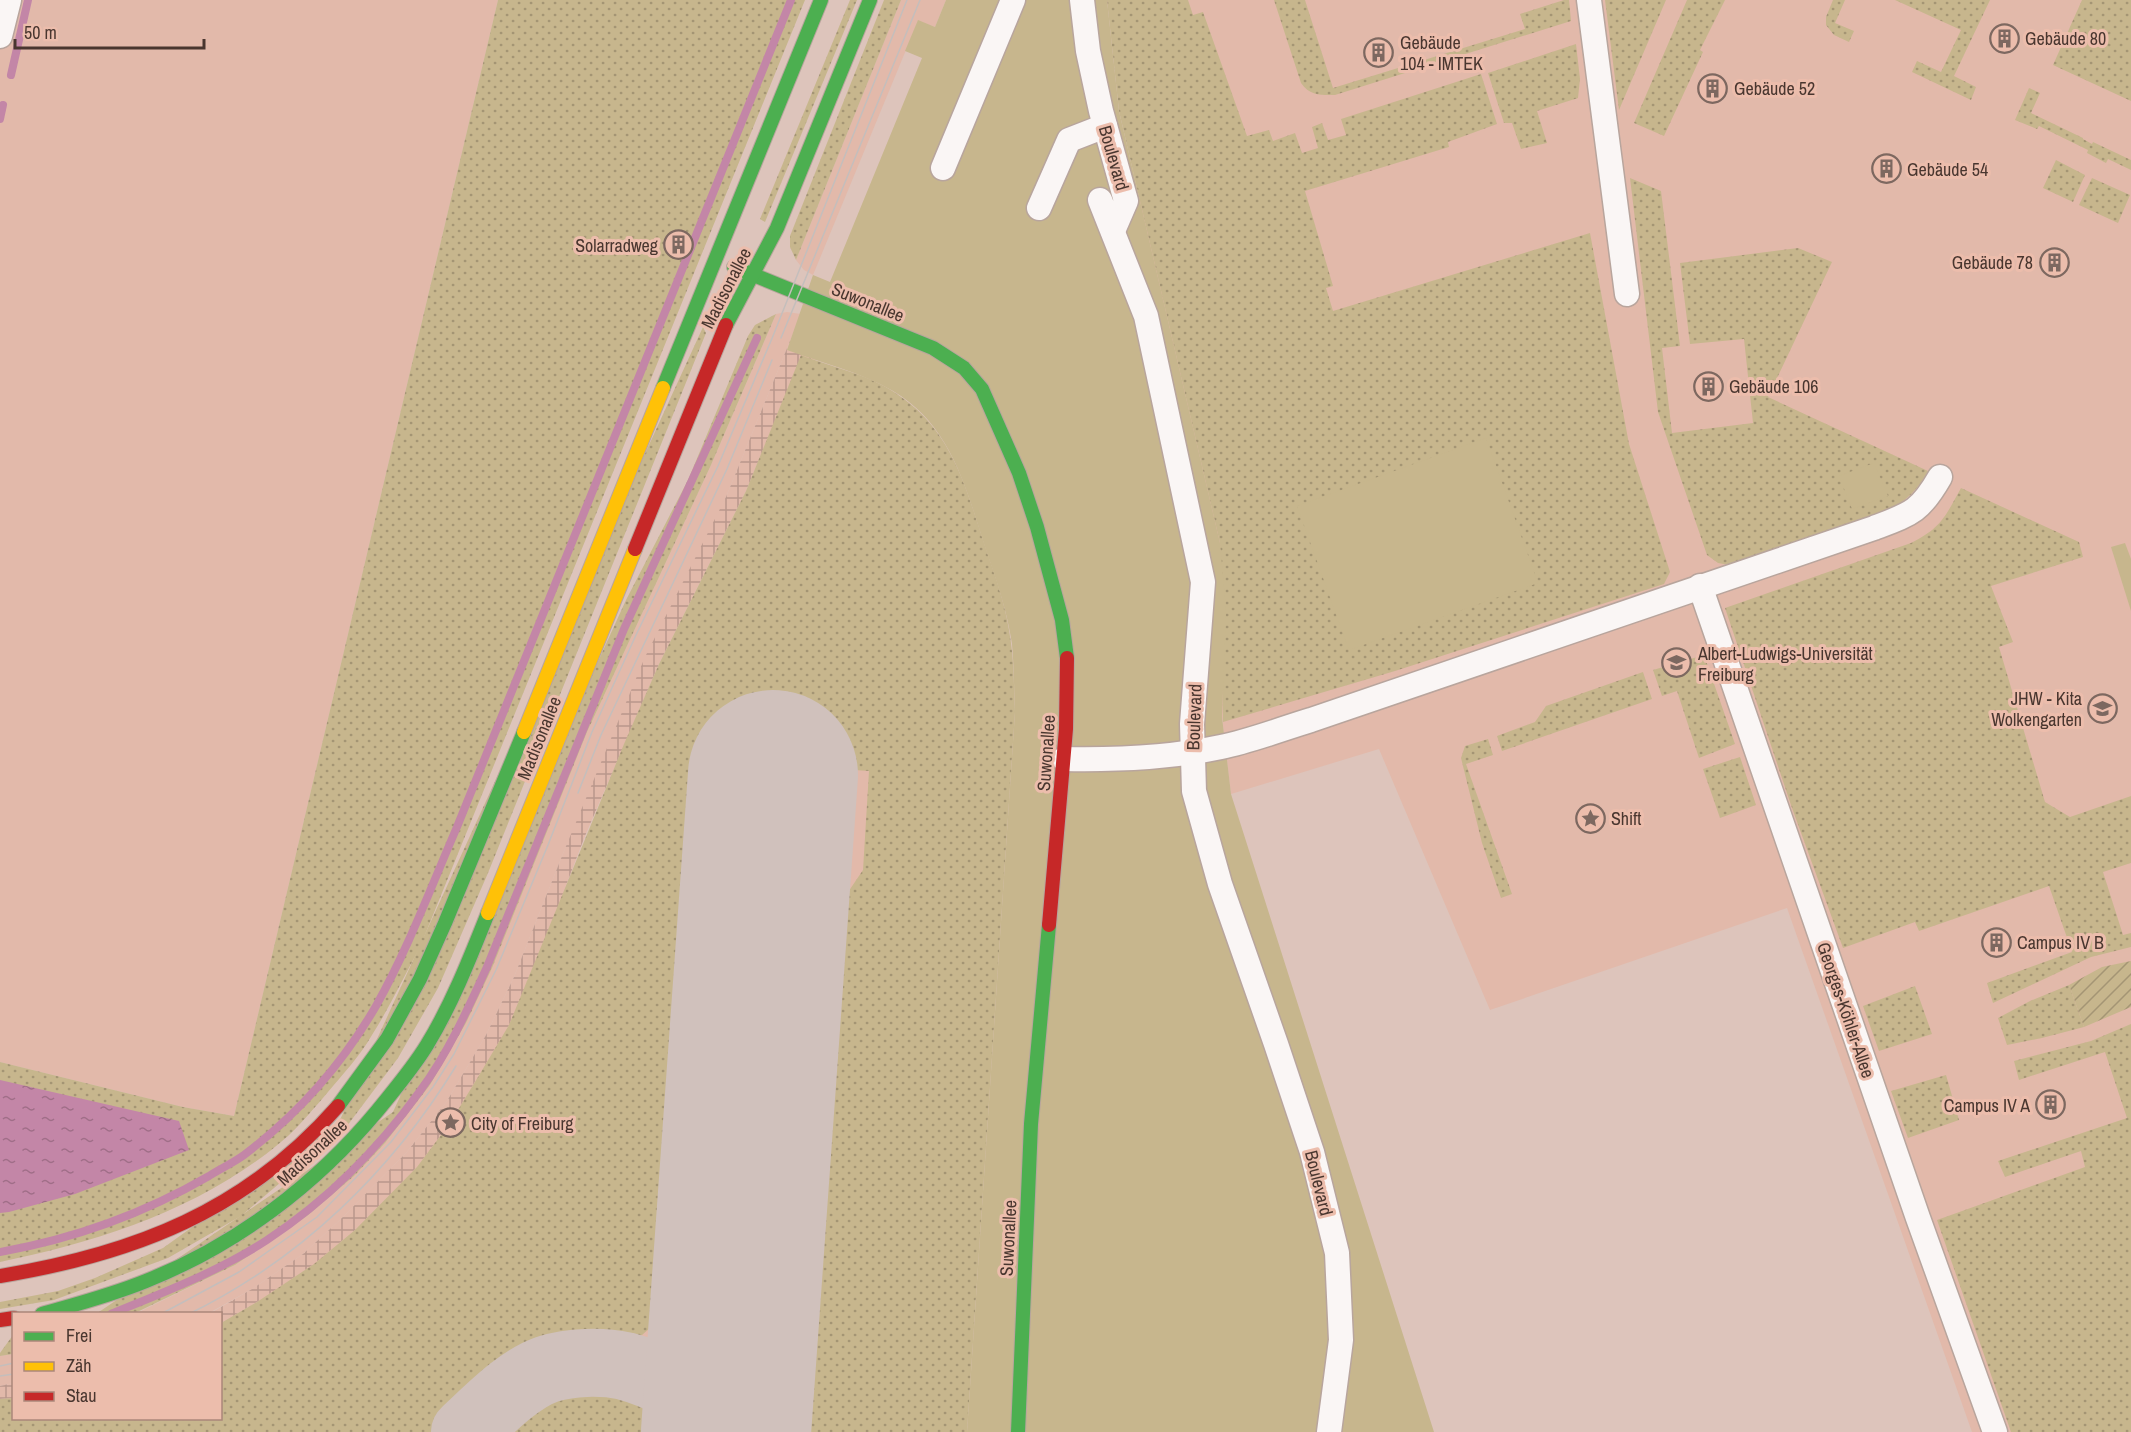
<svg xmlns="http://www.w3.org/2000/svg" width="2131" height="1432" font-family="'Archivo Narrow',sans-serif">
  <style>
    .built { fill: #e2b9aa }
    .industrial { fill: url(#industrial-grid) }
    .grass { fill: url(#grass-dots) }
    .park { fill: #c7b68d }
    .garden { fill: url(#garden-furrows) }
    .water { fill: url(#water-ripples) }
    .lines { fill: none; stroke-linecap: round; stroke-linejoin: round }
    .stream { stroke: #c386a7; stroke-width: 8 }
    .taxiway { stroke: #d0c1bc; stroke-width: 68 }
    .runway { stroke: #d0c1bc; stroke-width: 170 }
    .street-casing { stroke: #b8a59d; stroke-width: 27 }
    .fast-casing { stroke: #b8a59d; stroke-width: 16 }
    .slow-casing { stroke: #b8a59d; stroke-width: 16 }
    .jam-casing { stroke: #b8a59d; stroke-width: 16 }
    .street { stroke: #faf6f5; stroke-width: 24 }
    .fast { stroke: #4caf50; stroke-width: 14 }
    .slow { stroke: #ffc107; stroke-width: 14 }
    .jam { stroke: #c62828; stroke-width: 14 }
    .tram { stroke: #c4bebc; stroke-width: 1.5 }
    .labels { text-anchor: middle; dominant-baseline: central; stroke-width: 6; stroke-linejoin: round; paint-order: stroke }
    .poi-label { font-size: 18px; fill: #49362f; stroke: #ecbdac; text-anchor: start }
    .street-label { font-size: 18px; fill: #49362f; stroke: #ecbdac }
  </style>
  <defs>
    <pattern id="industrial-grid" width="8" height="8" patternUnits="userSpaceOnUse" patternTransform="scale(1.5)"><rect width="8" height="8" fill="#e2b9aa"/><path d="M0 4h8M4 0v8" fill="none" stroke="#b9978b"/></pattern>
    <pattern id="grass-dots" width="8" height="8" patternUnits="userSpaceOnUse" patternTransform="scale(1.5)"><rect width="8" height="8" fill="#c7b68d"/><path d="M2 2h.1M6 6h.1" fill="none" stroke="#a49574" stroke-width="1.8" stroke-linecap="round"/></pattern>
    <pattern id="garden-furrows" width="10" height="10" patternUnits="userSpaceOnUse" patternTransform="scale(1.5)"><rect width="10" height="10" fill="#c7b68d"/><path d="M-1 1l2-2M0 10L10 0M9 11l2-2" fill="none" stroke="#a49574"/></pattern>
    <pattern id="water-ripples" width="26" height="14" patternUnits="userSpaceOnUse" patternTransform="scale(1.5)"><rect width="26" height="14" fill="#c386a7"/><path d="M2 4q2-2 4 0t4 0M15 11q2-2 4 0t4 0" fill="none" stroke="#a06e88"/></pattern>
  </defs>
  <rect width="100%" height="100%" fill="#ddc4bb"/>
  <g class="built">
    <path d="M0 0H498L234 1116 183 1107 0 1062Z"/>
    <path d="M901 0H946L935 27 918 21 813 275 804 270 796 260Z"/>
    <path d="M1107 0H2131V1432H1972L1787 908 1490 1010 1379 749 1231 794 1222 717Z"/>
    <path d="M787 312 801 314 726 497 564 851 514 977 486 1035 447 1101 406 1153 343 1217 303 1254 252 1289 209 1313 135 1314 235 1265 307 1216 354 1176 385 1143 430 1085 466 1023 587 732 711 465 776 314Z"/>
    <path d="M821 363 967 1432H0V1399L13 1398 14 1418H220L221 1323 257 1302 450 1123Z"/>
    <path d="M13 1354V1383L0 1386V1356Z"/>
  </g>
  <g class="industrial">
    <path d="M801 314 835 328 772 428 746 491 659 664 585 836 550 927 509 1025 450 1123 417 1167 355 1230 314 1264 257 1302 221 1323 220 1314H209L252 1289 303 1254 343 1217 406 1153 447 1101 486 1035 514 977 564 851 645 657 726 497Z"/>
    <path d="M13 1383V1398L0 1399V1386Z"/>
  </g>
  <g class="grass">
    <path d="M498 0H805L420 947C404 976 390 1007 372 1035 360 1056 343 1074 328 1092 315 1107 302 1123 288 1136 207 1207 103 1241 0 1262V1062L183 1107 234 1116Z"/>
    <path d="M850 0H857L765 222 760 219Z"/>
    <path d="M884 0H901L796 260 790 247V236Z"/>
    <path d="M1107 0H1188L1193 15 1203 12 1247 136 1269 130 1273 141 1295 133 1302 153 1318 148 1312 127 1322 123 1328 140 1346 135 1341 119 1481 74 1497 124 1448 142 1449 147 1305 191 1333 286 1326 288 1333 311 1590 233 1629 444 1670 572 1664 584 1395 671 1223 722 1220 543 1119 111Z"/>
    <path d="M1274 0H1305L1333 88 1525 29 1520 14 1564 0H1569L1571 21 1335 95C1321 95 1310 96 1301 83Z"/>
    <path d="M1605 0H1666L1619 110Z"/>
    <path d="M1687 0H1725L1700 50 1703 52 1664 136 1634 123Z"/>
    <path d="M1833 0H1845L1835 23 1854 31 1849 42 1834 35 1826 25V17Z"/>
    <path d="M1895 0H1990L1954 76 1976 87 1971 100 1912 72 1917 61 1941 72 1961 30Z"/>
    <path d="M2082 0H2131V101L2053 65Z"/>
    <path d="M1576 44 1580 79 1578 98 1537 111 1547 143 1521 149 1512 123H1504L1488 73Z"/>
    <path d="M2029 88 2040 93 2031 113 2083 138V139L2092 144 2093 142 2131 160V170L2108 159 2106 163 2087 153 2088 150 2039 126 2037 129 2015 120Z"/>
    <path d="M2056 160 2085 175 2073 202 2043 188Z"/>
    <path d="M1630 178 1661 191 1680 346 1662 348 1672 433 1753 423 1744 339 1690 344 1680 263 1798 248 1832 262 1768 397 1928 471C1917 492 1904 502 1884 513L1729 565 1718 563 1707 555 1658 412Z"/>
    <path d="M2092 178 2130 195 2118 223 2079 205Z"/>
    <path d="M776 314 711 465 587 732 492 968 466 1023 430 1085 385 1143 354 1176 307 1216 235 1265 135 1313 96 1314 393 1112 626 600 688 480 748 336 755 325Z"/>
    <path d="M703 327 706 333 488 873 438 988 398 1058 347 1126 241 1216 168 1258 54 1300 0 1309V1302L58 1291 95 1278 163 1248 339 1122Z"/>
    <path d="M801 355C831 367 867 374 894 392 952 429 965 485 985 546 996 578 1007 609 1011 643 1014 665 1014 689 1015 712L967 1432H783L819 935 863 870 869 771 714 761 678 1285 658 1321 642 1335 623 1344 601 1350 546 1356 510 1377 449 1432H0V1399L13 1398 14 1418H220L221 1323 257 1302 314 1264 355 1230 417 1167 450 1123 478 1077 509 1025 624 744 659 664 746 491Z"/>
    <path d="M1961 488 2079 542 2083 557 1991 586 2013 642 1999 647 2045 802 2070 817 2131 796V863L2103 872 2123 935 2131 933V947L2091 957 1993 1003 1987 983 2072 952 2049 886 1919 931 1915 922 1843 948 1792 808 1725 608 1911 543C1941 528 1945 517 1961 488Z"/>
    <path d="M1704 655 1735 744 1699 758 1677 691 1662 696 1653 670Z"/>
    <path d="M1643 672 1652 699 1502 751 1497 736 1535 722 1546 706Z"/>
    <path d="M1488 739 1493 755 1466 764 1512 894 1501 898 1482 843 1461 758 1465 746Z"/>
    <path d="M1740 757 1756 805 1720 818 1703 769Z"/>
    <path d="M2069 985 2084 1027 2042 1038 2007 1045 1998 1018 2030 1001Z"/>
    <path d="M1915 986 1932 1034 1879 1051 1863 1006Z"/>
    <path d="M2131 1024V1432H2011L1937 1220 2085 1167 2081 1151 2005 1177 1998 1161 2127 1118 2105 1052 2019 1080 2014 1061 2091 1041Z"/>
    <path d="M1946 1075 1959 1120 1908 1138 1891 1091Z"/>
    <path d="M13 1335V1354L0 1356V1353Z"/>
    <path d="M571 1379C598 1379 624 1387 645 1405 652 1411 658 1424 663 1432H491C518 1407 534 1388 571 1379Z"/>
  </g>
  <g class="park">
    <path d="M946 0H1107L1119 111 1220 543 1226 609 1222 717 1231 794 1434 1432H967L1015 712C1014 689 1014 666 1012 644 1007 610 996 579 985 547 966 488 951 425 893 391 860 372 822 363 787 350L813 275 830 282 922 58 905 51 918 20 935 27Z"/>
    <path d="M1486 438 1538 583 1349 650 1297 506Z"/>
    <path d="M1874 463 1888 496 1852 509 1839 476Z"/>
    <path d="M2125 543 2131 559V611L2111 547Z"/>
  </g>
  <path class="garden" d="M2131 961V1007L2084 1027 2069 985 2102 967Z"/>
  <path class="water" d="M0 1080 179 1121 189 1150 75 1194 9 1212 0 1213Z"/>
  <g class="lines">
    <g class="stream">
      <path d="M11 75 28 0"/>
      <path d="M0 119 3 105"/>
      <path d="M0 1252C73 1239 145 1213 209 1176 220 1169 233 1163 244 1155 297 1115 343 1063 376 1006 408 949 431 887 457 827L791 0"/>
      <path d="M111 1314C164 1292 220 1271 267 1240 326 1201 379 1148 420 1091 447 1055 468 1009 487 967L624 629 757 338"/>
    </g>
    <path class="taxiway" d="M465 1432C488 1411 518 1379 548 1369 571 1362 601 1361 625 1366 648 1372 709 1397 719 1419 721 1423 722 1428 723 1432"/>
    <path class="runway" d="M726 1432 773 775"/>
    <defs>
      <g id="street">
        <path d="M1082 0 1088 51 1101 111 1126 201 1113 231"/>
        <path d="M1589 0 1627 294"/>
        <path d="M0 36 9 0"/>
        <path d="M943 168 1013 0"/>
        <path d="M1100 200 1146 316 1203 582 1192 724 1194 791 1220 884 1276 1044 1312 1152 1337 1253 1341 1340 1329 1432"/>
        <path d="M1039 208 1069 140 1105 126"/>
        <path d="M1700 586 1918 1218 1995 1432"/>
        <path d="M1064 759C1117 760 1169 758 1221 747 1251 741 1281 729 1311 720L1874 528C1911 514 1920 512 1940 477"/>
      </g>
      <g id="fast">
        <path d="M734 267 933 348 964 368 982 389 1019 473 1037 527 1062 620 1067 658"/>
        <path d="M726 325 777 228 870 0"/>
        <path d="M663 388 821 0"/>
        <path d="M338 1106 387 1039 420 979 445 923 524 732"/>
        <path d="M42 1314C77 1304 112 1295 146 1281 236 1245 316 1185 378 1110 395 1089 413 1068 427 1045 452 1004 470 958 488 913"/>
        <path d="M1018 1432 1031 1124 1049 925"/>
      </g>
      <g id="slow">
        <path d="M524 732 663 388"/>
        <path d="M488 913 635 549"/>
      </g>
      <g id="jam">
        <path d="M635 549 726 325"/>
        <path d="M1049 925 1066 729 1067 658"/>
        <path d="M0 1276C134 1254 246 1211 338 1106"/>
        <path d="M0 1320 14 1318"/>
      </g>
    </defs>
    <use href="#street" class="street-casing"/>
    <use href="#fast" class="fast-casing"/>
    <use href="#slow" class="slow-casing"/>
    <use href="#jam" class="jam-casing"/>
    <use href="#street" class="street"/>
    <use href="#fast" class="fast"/>
    <use href="#slow" class="slow"/>
    <use href="#jam" class="jam"/>
    <g class="tram">
      <path d="M781 338 920 0"/>
      <path d="M578 793 601 735 727 469 772 360"/>
      <path d="M161 1314 239 1272 317 1217 391 1142 433 1087 454 1054 496 970 548 845 592 732 636 635 718 466 773 336 907 0"/>
      <path d="M189 1314C301 1259 391 1172 456 1066"/>
      <path d="M0 1366 14 1363"/>
      <path d="M0 1376 14 1374"/>
    </g>
  </g>
  <defs>
    <symbol id="building-ring" viewBox="-11 -11 22 22"><circle r="9.5" fill="#ecbdac" stroke="#7d6860" stroke-width="1.5"/><path d="M-4-6H4V6H1V3H-1V6H-4ZM-2.5-4.3h1.7v1.8h-1.7ZM.8-4.3h1.7v1.8H.8ZM-2.5-1h1.7V.8h-1.7ZM.8-1h1.7V.8H.8Z" fill="#7d6860"/></symbol>
    <symbol id="university-ring" viewBox="-11 -11 22 22"><circle r="9.5" fill="#ecbdac" stroke="#7d6860" stroke-width="1.5"/><path d="M0-5L7-2L0 1L-7-2ZM-4 1L0 2.5L4 1V4Q0 6-4 4Z" fill="#7d6860"/></symbol>
    <symbol id="school-ring" viewBox="-11 -11 22 22"><circle r="9.5" fill="#ecbdac" stroke="#7d6860" stroke-width="1.5"/><path d="M0-5L7-2L0 1L-7-2ZM-4 1L0 2.5L4 1V4Q0 6-4 4Z" fill="#7d6860"/></symbol>
    <symbol id="sight-ring" viewBox="-11 -11 22 22"><circle r="9.5" fill="#ecbdac" stroke="#7d6860" stroke-width="1.5"/><path d="M0-6L1.8-2.2L6-1.7L2.9 1.2L3.7 5.4L0 3.3L-3.7 5.4L-2.9 1.2L-6-1.7L-1.8-2.2Z" fill="#7d6860"/></symbol>
  </defs>
  <g fill-rule="evenodd">
    <use href="#building-ring" x="1988" y="22" width="33" height="33"/>
    <use href="#building-ring" x="1362" y="36" width="33" height="33"/>
    <use href="#building-ring" x="1696" y="72" width="33" height="33"/>
    <use href="#building-ring" x="1870" y="152" width="33" height="33"/>
    <use href="#building-ring" x="662" y="228" width="33" height="33"/>
    <use href="#building-ring" x="2038" y="246" width="33" height="33"/>
    <use href="#building-ring" x="1692" y="370" width="33" height="33"/>
    <use href="#university-ring" x="1660" y="646" width="33" height="33"/>
    <use href="#school-ring" x="2086" y="692" width="33" height="33"/>
    <use href="#sight-ring" x="1574" y="802" width="33" height="33"/>
    <use href="#building-ring" x="1980" y="926" width="33" height="33"/>
    <use href="#building-ring" x="2034" y="1088" width="33" height="33"/>
    <use href="#sight-ring" x="434" y="1106" width="33" height="33"/>
  </g>
  <g class="labels">
    <g class="poi-label">
      <text x="2025" y="38">Gebäude 80</text>
      <text x="1400" y="42">Gebäude<tspan x="1400" dy="21">104 - IMTEK</tspan></text>
      <text x="1734" y="88">Gebäude 52</text>
      <text x="1907" y="169">Gebäude 54</text>
      <text x="658" y="245" text-anchor="end">Solarradweg</text>
      <text x="2033" y="262" text-anchor="end">Gebäude 78</text>
      <text x="1729" y="386">Gebäude 106</text>
      <text x="1698" y="653">Albert-Ludwigs-Universität<tspan x="1698" dy="21">Freiburg</tspan></text>
      <text x="2082" y="698" text-anchor="end">JHW - Kita<tspan x="2082" dy="21">Wolkengarten</tspan></text>
      <text x="1611" y="818">Shift</text>
      <text x="2017" y="942">Campus IV B</text>
      <text x="2030" y="1105" text-anchor="end">Campus IV A</text>
      <text x="471" y="1123">City of Freiburg</text>
    </g>
    <g class="street-label">
      <text transform="translate(1114 158) rotate(74)">Boulevard</text>
      <text transform="translate(726 288) rotate(-63)">Madisonallee</text>
      <text transform="translate(868 302) rotate(22)">Suwonallee</text>
      <text transform="translate(1194 717) rotate(-88)">Boulevard</text>
      <text transform="translate(539 738) rotate(-68)">Madisonallee</text>
      <text transform="translate(1046 753) rotate(-86)">Suwonallee</text>
      <text transform="translate(1846 1010) rotate(71)">Georges-Köhler-Allee</text>
      <text transform="translate(312 1152) rotate(-43)">Madisonallee</text>
      <text transform="translate(1319 1183) rotate(76)">Boulevard</text>
      <text transform="translate(1008 1238) rotate(-87)">Suwonallee</text>
    </g>
  </g>
  <rect x="12" y="1312" width="210" height="108" fill="#ecbdac" stroke="#ab877a" stroke-width="1.5"/>
  <rect x="24" y="1332" width="30" height="9" fill="#4caf50" stroke="#ab877a" stroke-width="1.5"/>
  <text x="66" y="1342" font-size="18" fill="#49362f">Frei</text>
  <rect x="24" y="1362" width="30" height="9" fill="#ffc107" stroke="#ab877a" stroke-width="1.5"/>
  <text x="66" y="1372" font-size="18" fill="#49362f">Zäh</text>
  <rect x="24" y="1392" width="30" height="9" fill="#c62828" stroke="#ab877a" stroke-width="1.5"/>
  <text x="66" y="1402" font-size="18" fill="#49362f">Stau</text>
  <path d="M15 39v9h189v-9" fill="none" stroke="#49362f" stroke-width="3"/>
  <text x="24" y="39" font-size="18" fill="#49362f" stroke="#ecbdac" stroke-width="4.5" paint-order="stroke">50 m</text>
</svg>
